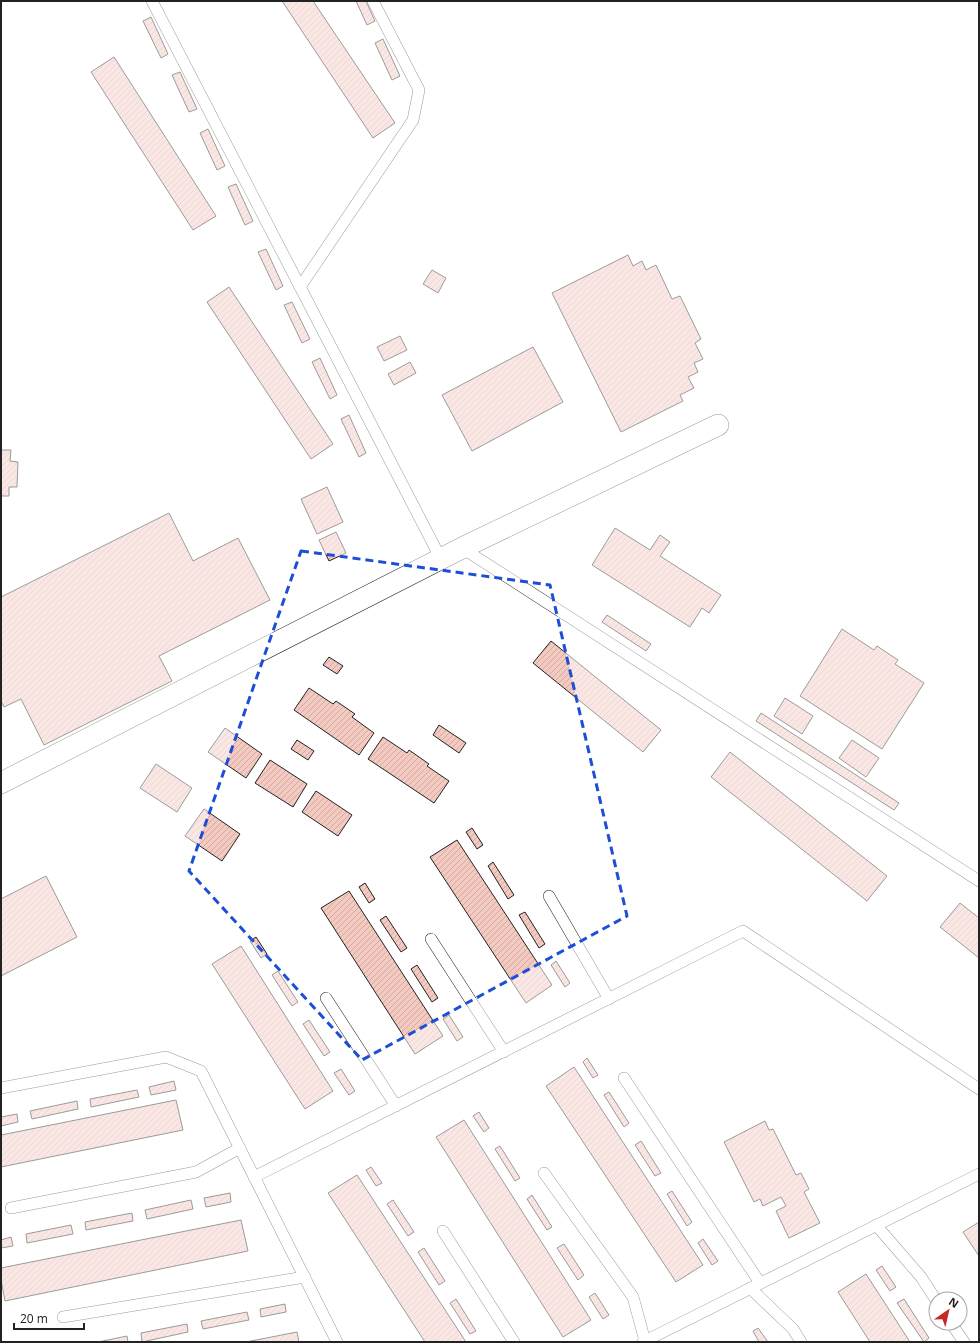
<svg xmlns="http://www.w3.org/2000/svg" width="980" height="1343" font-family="'Open Sans',sans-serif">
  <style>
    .building { fill: url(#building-hatch); stroke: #222 }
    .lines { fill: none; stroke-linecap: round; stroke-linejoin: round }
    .lane-casing { stroke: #222; stroke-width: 12 }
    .street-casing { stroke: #222; stroke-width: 22 }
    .lane { stroke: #fff; stroke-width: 11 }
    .street { stroke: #fff; stroke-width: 21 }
    .marked { fill: none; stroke: #1d4ed8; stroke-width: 3; stroke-dasharray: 8 5; stroke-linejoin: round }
  </style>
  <defs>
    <pattern id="building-hatch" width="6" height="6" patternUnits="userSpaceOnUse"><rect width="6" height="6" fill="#f3c9c0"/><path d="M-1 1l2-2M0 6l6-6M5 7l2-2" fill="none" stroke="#d0aca5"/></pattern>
  </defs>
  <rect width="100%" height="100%" fill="#fff"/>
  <g class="building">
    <path d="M282 1H313L395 123 373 138Z"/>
    <path d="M356 1H366L375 21 367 25Z"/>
    <path d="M151 17 168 54 161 58 143 21Z"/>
    <path d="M383 39 400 76 392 80 375 43Z"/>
    <path d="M114 57 216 216 193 230 91 72Z"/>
    <path d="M180 72 197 109 189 112 172 75Z"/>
    <path d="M208 129 225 166 217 170 200 133Z"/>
    <path d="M236 184 253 221 245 225 228 187Z"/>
    <path d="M266 249 283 286 276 290 258 252Z"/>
    <path d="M628 255 633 266 642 261 646 270 656 265 672 299 680 296 701 339 695 343 703 359 694 363 698 372 688 377 694 388 680 395 683 401 621 432 552 293Z"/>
    <path d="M432 270 446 278 438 293 423 284Z"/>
    <path d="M229 287 333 444 311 459 207 302Z"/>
    <path d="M292 302 310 339 302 343 284 305Z"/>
    <path d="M400 336 407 350 384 361 377 347Z"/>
    <path d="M533 347 563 402 472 451 442 395Z"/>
    <path d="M320 358 337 395 330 399 312 362Z"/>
    <path d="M410 362 416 373 394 385 388 374Z"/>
    <path d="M349 415 366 453 359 457 341 419Z"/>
    <path d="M1 450H11L10 461 18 462 17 487H9V496H1Z"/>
    <path d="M327 487 343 522 317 534 301 499Z"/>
    <path d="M169 513 193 561 238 538 270 600 159 656 172 681 44 745 21 699 4 707 1 701V597Z"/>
    <path d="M615 528 650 550 660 535 670 542 660 556 721 595 709 613 702 608 690 627 592 565Z"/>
    <path d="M336 532 346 553 329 561 319 540Z"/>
    <path d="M607 615 651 644 646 651 602 622Z"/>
    <path d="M842 629 874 650 877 646 898 660 895 664 924 683 882 749 800 696Z"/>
    <path d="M551 641 661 730 643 752 533 663Z"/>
    <path d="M329 657 343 666 337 674 323 665Z"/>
    <path d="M309 688 333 704 336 701 355 714 352 717 374 733 359 755 294 710Z"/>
    <path d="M785 698 813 716 802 734 774 716Z"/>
    <path d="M761 713 899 803 894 810 756 721Z"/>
    <path d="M439 725 466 743 459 753 433 735Z"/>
    <path d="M225 728 262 754 246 778 208 752Z"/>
    <path d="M383 737 407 753 409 750 429 764 427 766 449 781 434 803 368 759Z"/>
    <path d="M297 740 314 751 308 760 291 749Z"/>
    <path d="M852 740 879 758 866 777 839 758Z"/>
    <path d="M730 752 887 876 867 901 711 777Z"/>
    <path d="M270 760 307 784 293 807 255 783Z"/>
    <path d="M156 764 192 788 177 812 140 788Z"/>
    <path d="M316 791 352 815 338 836 302 812Z"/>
    <path d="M204 809 240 834 222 861 185 836Z"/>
    <path d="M472 828 483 845 477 849 466 832Z"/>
    <path d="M457 840 552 985 526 1003 430 857Z"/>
    <path d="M493 862 514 895 508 899 488 866Z"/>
    <path d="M46 876 77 937 1 976V899Z"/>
    <path d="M365 883 375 899 369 903 359 887Z"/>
    <path d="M349 891 443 1036 415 1054 321 908Z"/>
    <path d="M960 903 979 918V958L940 927Z"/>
    <path d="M525 912 545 944 539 948 519 915Z"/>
    <path d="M386 916 407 948 401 952 380 920Z"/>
    <path d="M256 937 267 954 261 958 250 941Z"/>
    <path d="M241 946 333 1091 305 1109 212 964Z"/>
    <path d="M556 961 570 983 565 987 551 965Z"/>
    <path d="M417 965 438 998 432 1002 411 969Z"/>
    <path d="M278 971 298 1002 292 1006 272 975Z"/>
    <path d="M449 1015 463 1037 457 1041 443 1019Z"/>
    <path d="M309 1020 330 1052 324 1056 303 1024Z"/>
    <path d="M587 1058 598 1075 593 1078 583 1062Z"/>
    <path d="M574 1067 703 1265 676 1282 546 1086Z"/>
    <path d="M341 1069 355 1091 349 1095 334 1073Z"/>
    <path d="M174 1081 176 1090 151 1095 149 1087Z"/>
    <path d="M137 1090 139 1097 91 1107 90 1099Z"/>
    <path d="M609 1092 629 1123 624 1127 604 1095Z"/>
    <path d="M176 1100 183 1130 1 1167V1135Z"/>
    <path d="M77 1101 78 1109 32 1119 30 1111Z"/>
    <path d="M479 1112 489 1128 484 1132 473 1116Z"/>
    <path d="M17 1114 18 1122 1 1126V1117Z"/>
    <path d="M464 1120 591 1320 563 1337 436 1137Z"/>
    <path d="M765 1121 769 1130 773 1129 796 1175 801 1173 809 1189 804 1192 820 1223 789 1238 776 1211 786 1206 781 1197 763 1206 760 1199 754 1202 724 1142Z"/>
    <path d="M641 1141 661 1173 655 1176 635 1145Z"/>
    <path d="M500 1146 520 1178 515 1181 495 1149Z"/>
    <path d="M371 1167 382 1183 376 1186 366 1170Z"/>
    <path d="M357 1175 466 1342H425L328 1193Z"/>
    <path d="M672 1191 692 1222 687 1226 667 1194Z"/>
    <path d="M230 1193 231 1202 206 1207 204 1198Z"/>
    <path d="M532 1195 552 1227 547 1230 527 1199Z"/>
    <path d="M191 1200 193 1209 147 1219 145 1210Z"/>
    <path d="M393 1200 414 1232 408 1236 387 1204Z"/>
    <path d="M132 1213 133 1221 86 1230 85 1222Z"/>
    <path d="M241 1220 248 1251 5 1301 1 1280V1268Z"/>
    <path d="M979 1222V1256L963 1232Z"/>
    <path d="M71 1225 73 1234 27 1243 26 1234Z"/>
    <path d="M11 1237 13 1246 1 1248V1240Z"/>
    <path d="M703 1239 718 1261 712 1265 698 1243Z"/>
    <path d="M564 1244 584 1275 578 1280 557 1248Z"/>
    <path d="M424 1248 445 1281 439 1285 418 1252Z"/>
    <path d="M882 1266 896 1287 890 1291 876 1270Z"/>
    <path d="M866 1274 910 1342H870L838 1292Z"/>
    <path d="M595 1293 609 1315 603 1319 589 1297Z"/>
    <path d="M456 1299 476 1331 470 1334 450 1303Z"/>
    <path d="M904 1299 929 1338 924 1342 897 1303Z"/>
    <path d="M285 1304 286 1312 261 1317 260 1309Z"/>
    <path d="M247 1312 249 1320 203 1329 201 1321Z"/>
    <path d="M187 1324 188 1332 142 1342 141 1333Z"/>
    <path d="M758 1328 768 1342H759L753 1331Z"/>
    <path d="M297 1332 299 1342H246Z"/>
    <path d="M127 1336 128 1342H98Z"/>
  </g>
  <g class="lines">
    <defs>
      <g id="lane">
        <path d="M152 1 441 559"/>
        <path d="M300 287 413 120 419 90 373 1"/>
        <path d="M462 548 979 881"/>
        <path d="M549 896 609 999"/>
        <path d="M431 939 504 1052"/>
        <path d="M326 998 396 1106"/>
        <path d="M624 1078 760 1283"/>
        <path d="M1 1088 166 1057 201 1071 337 1342"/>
        <path d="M544 1173 633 1297 645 1341"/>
        <path d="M254 1177 743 931 979 1089"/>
        <path d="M11 1208 196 1172 240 1148"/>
        <path d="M876 1225 921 1277 936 1300"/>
        <path d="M443 1231 514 1342"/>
        <path d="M750 1288 793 1329 801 1342"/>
        <path d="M63 1317 305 1277"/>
        <path d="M951 1323 964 1342"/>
        <path d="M643 1342 979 1174"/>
      </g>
      <path id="street" d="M1 783 462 548 718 425"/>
    </defs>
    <use href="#lane" class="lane-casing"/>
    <use href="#street" class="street-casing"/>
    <use href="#lane" class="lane"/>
    <use href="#street" class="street"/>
  </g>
  <path d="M0 0H980V1343H0ZM301 551 550 585 627 916 362 1060 189 871Z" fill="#fff" fill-opacity=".55" fill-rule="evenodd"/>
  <path class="marked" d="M301 551 550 585 627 916 362 1060 189 871Z"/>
  <rect width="980" height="1343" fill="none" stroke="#222222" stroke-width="4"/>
  <g transform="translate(948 1311) rotate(34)"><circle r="19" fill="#ffffff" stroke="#a7a7a7"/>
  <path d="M0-3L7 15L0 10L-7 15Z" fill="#c62828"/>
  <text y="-6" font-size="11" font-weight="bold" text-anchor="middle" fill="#222222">N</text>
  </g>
  <path d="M14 1323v6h70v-6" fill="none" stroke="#222222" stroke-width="2"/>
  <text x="20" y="1323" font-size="12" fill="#222222" stroke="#ffffff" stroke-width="3" paint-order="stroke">20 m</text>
</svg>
